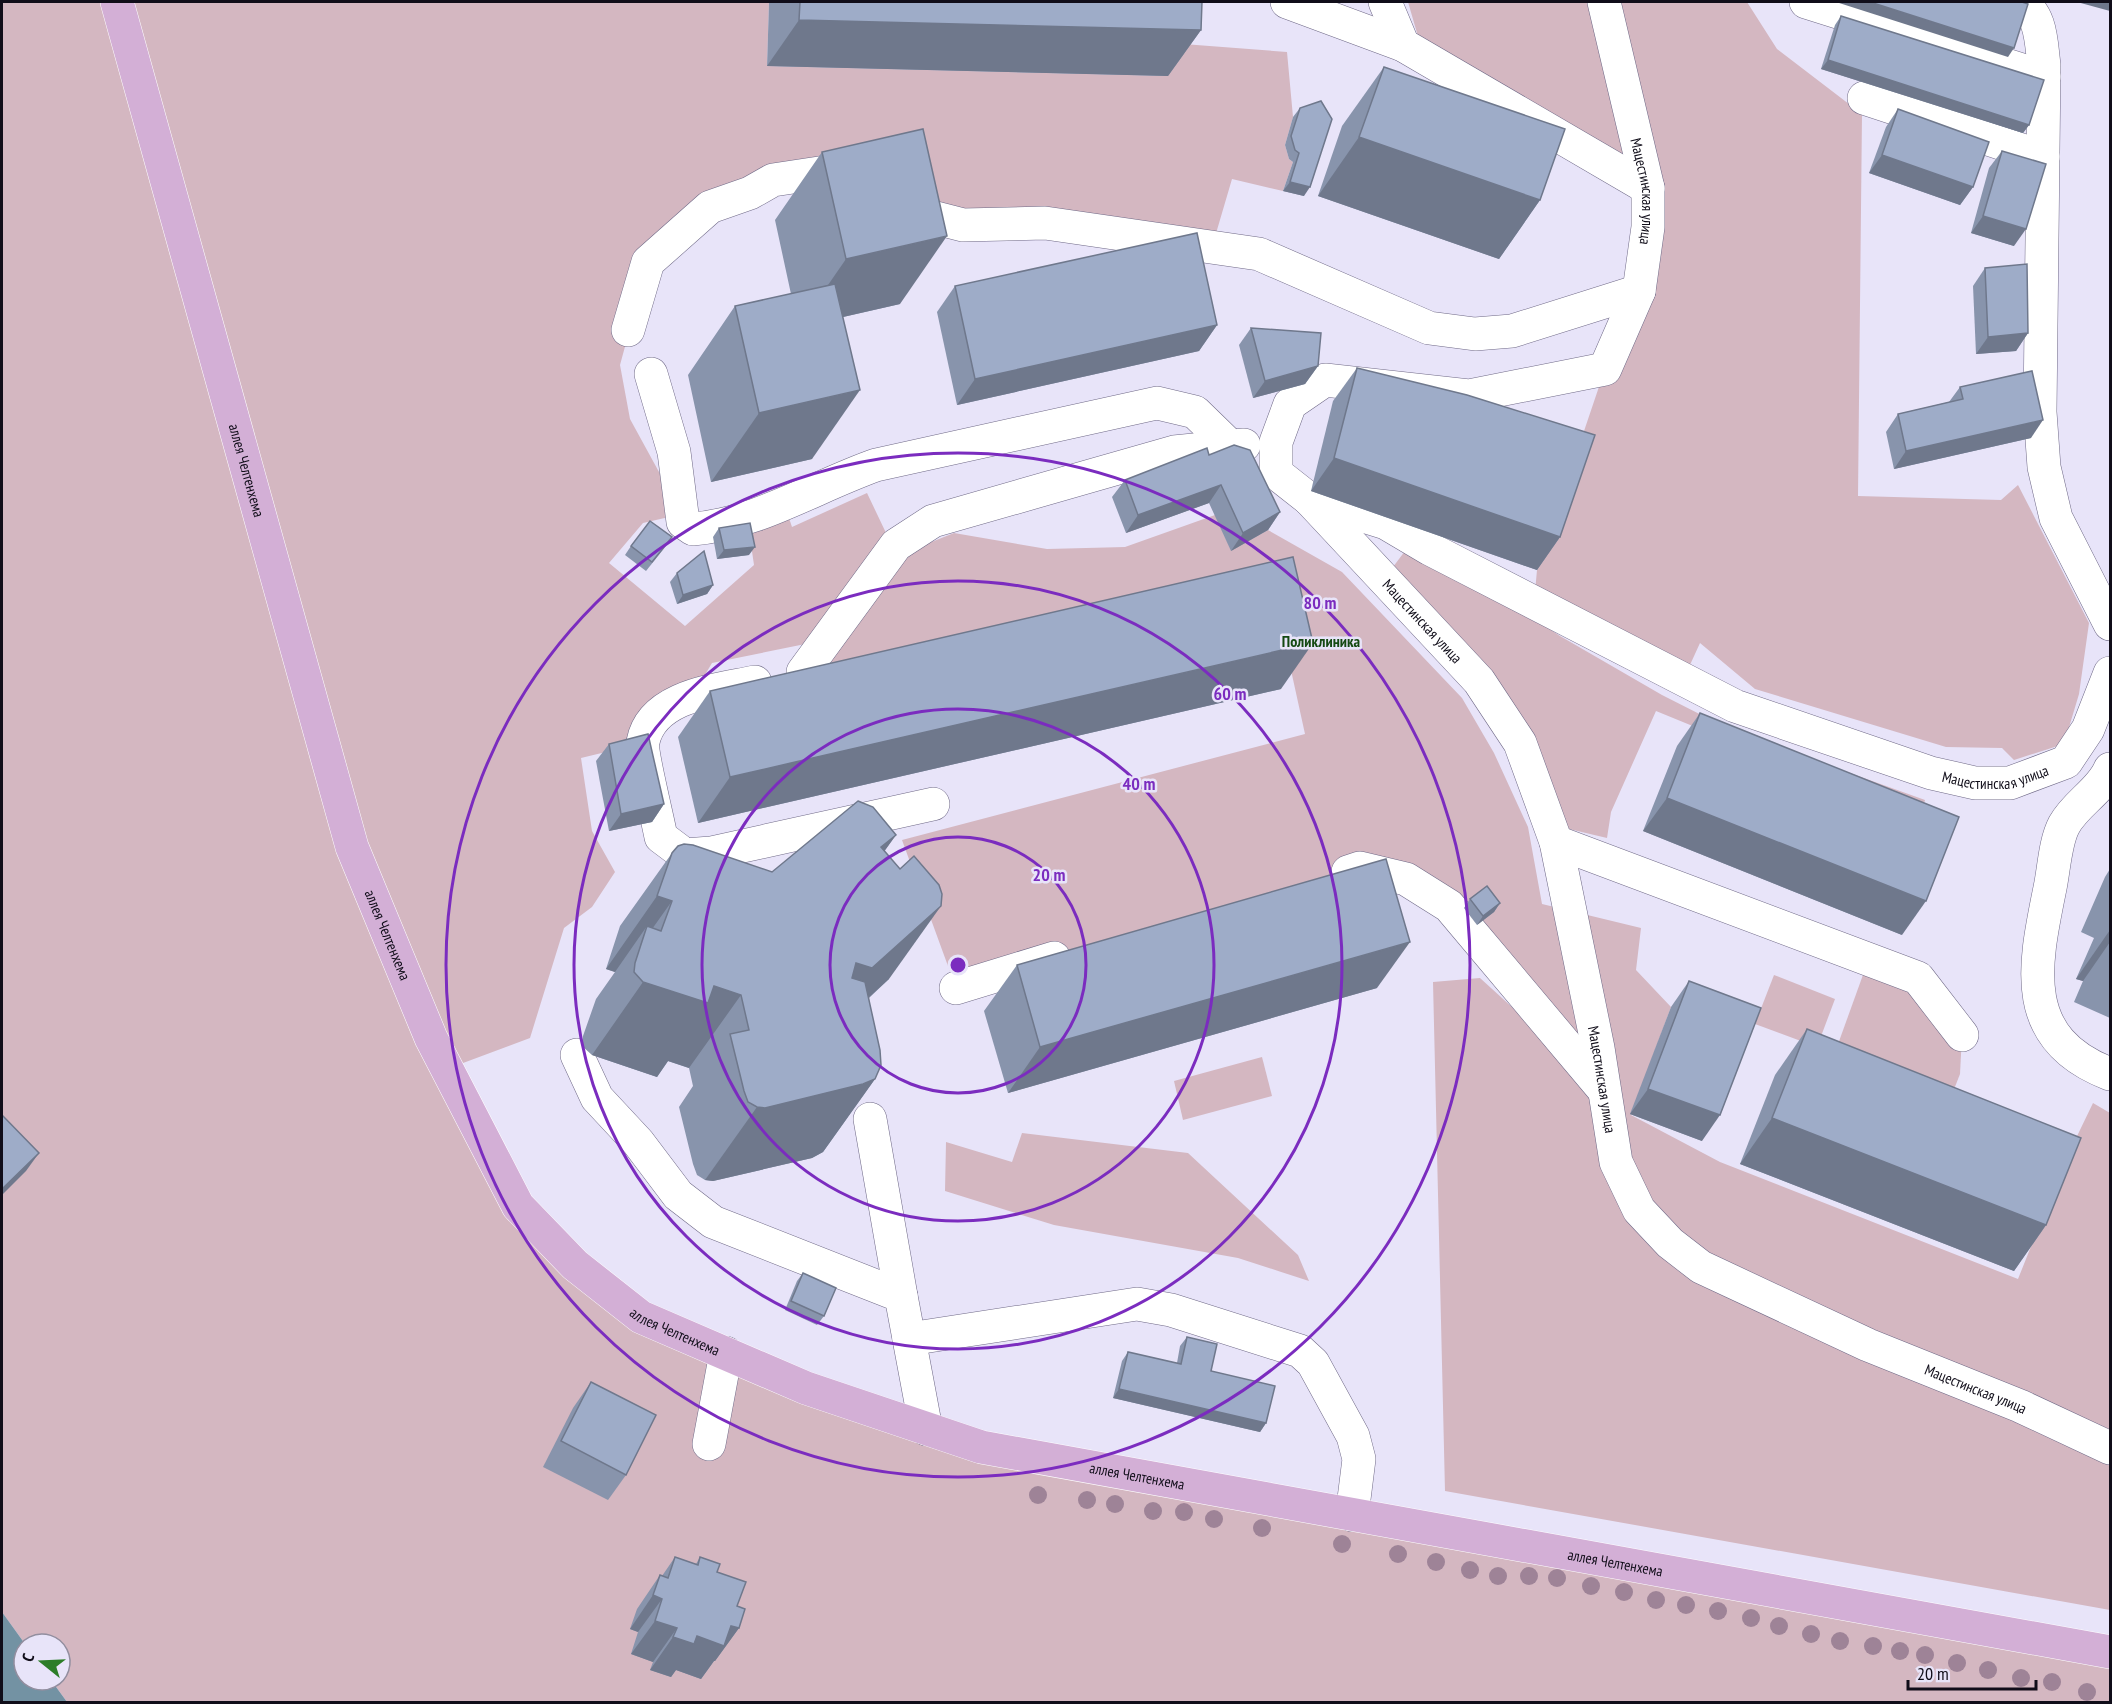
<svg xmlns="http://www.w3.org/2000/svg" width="2112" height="1704" font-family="'PT Sans Narrow',sans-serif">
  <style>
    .green { fill: #d4b7c1 }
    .water { fill: #7392a3 }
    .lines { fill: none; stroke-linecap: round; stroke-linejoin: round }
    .minor-casing { stroke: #6f6987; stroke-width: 34 }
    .major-casing { stroke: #fff; stroke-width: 34 }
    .minor { stroke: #fff; stroke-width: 33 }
    .major { stroke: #d3afd6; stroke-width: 33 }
    .tree { fill: #9e8397 }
    .wall { fill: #8894ac }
    .shaded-wall { fill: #6f788c }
    .building { fill: #9eacc8; stroke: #6f788c; stroke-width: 1.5 }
    .ring { fill: none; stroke: #7b2cbf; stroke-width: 3 }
    .labels { text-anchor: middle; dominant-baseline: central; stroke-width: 5; stroke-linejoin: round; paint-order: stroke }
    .street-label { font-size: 15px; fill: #100d19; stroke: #e8e4f9 }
    .neighbourhood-label { font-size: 16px; font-weight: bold; fill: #154913; stroke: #e8e4f9 }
    .centre { fill: #7b2cbf; stroke: #e8e4f9; stroke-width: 3 }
    .ring-label { font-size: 18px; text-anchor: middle; font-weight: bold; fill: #7b2cbf; stroke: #e8e4f9; stroke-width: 5; stroke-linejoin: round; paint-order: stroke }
  </style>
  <rect width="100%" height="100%" fill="#e8e4f9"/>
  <g class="green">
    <path d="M2 2H769L767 66 1168 76 1170 43 1287 52 1293 117 1285 145 1289 159 1293 162 1283 191 1232 179 1212 247 773 180 648 262 620 365 630 419 682 514 643 523 609 563 685 626 754 565 747 517 784 503 792 527 867 493 887 535 864 569 954 533 1047 549 1125 547 1215 515 1231 550 1268 530 1342 572 1462 698 1494 753 1528 827 1542 904 1641 928 1636 970 1671 1007 1631 1115 1720 1162 2018 1279 2066 1159 2093 1103 2110 1113V1610L1445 1491 1433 982 1480 978 1623 1108 1406 879 956 988 902 840 1305 734 1273 588 803 672 825 640 712 663 693 695 643 743 581 758 592 831 615 872 592 907 564 928 530 1038 447 1069 518 1206 641 1317 981 1447 2110 1652V1702H67L51 1680H60V1644H25L2 1612Z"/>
    <path d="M1408 2H1747L1777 49 1862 114 1858 496 2001 500 2018 485 2089 623 2079 694 2064 744 2014 760 2002 748 1946 747 1755 689 1700 643 1684 678 1534 603 1537 570 1605 369 1648 188 1424 57Z"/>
    <path d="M1414 539 1560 636 1662 695 1733 731 1925 800 1920 819 1656 711 1611 812 1607 838 1569 829 1514 707 1393 567Z"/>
    <path d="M1868 961 1918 978 1962 1035 1960 1074 1935 1138 1820 1094Z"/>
    <path d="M1774 975 1835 999 1817 1047 1755 1024Z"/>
    <path d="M1262 1057 1272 1096 1183 1120 1174 1081Z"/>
    <path d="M1022 1133 1188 1153 1298 1255 1309 1281 1238 1258 1054 1225 945 1191 946 1142 1012 1162Z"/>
  </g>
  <path class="water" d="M2 1612 25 1644 24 1680H51L67 1702H2Z"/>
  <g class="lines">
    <defs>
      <g id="minor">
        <path d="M1287 2 1403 45 1648 188"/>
        <path d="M1385 2 1403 45"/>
        <path id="s1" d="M1604 2 1648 188V227L1639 291 1605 369 1469 396 1325 380 1290 404 1276 442V473L1309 499 1479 681 1520 743 1556 842 1598 1048 1616 1162 1639 1210 1670 1243 1701 1267 1868 1345 2020 1406 2110 1448"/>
        <path d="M1806 2 2044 77"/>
        <path d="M2019 2C2042 13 2041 43 2044 65L2040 412 2044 467 2056 518 2110 624"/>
        <path d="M1864 98 2043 157"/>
        <path d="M904 198 932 217 963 225 1045 223 1259 254 1429 328 1475 334 1512 331 1639 291"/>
        <path d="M628 330 648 262 710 207 750 193 773 180 839 170 850 173"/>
        <path d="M651 374 674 452 683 522 693 529C757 524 816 486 876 465L1157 403 1195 412 1230 446"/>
        <path id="s2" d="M1309 499 1386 523 1430 549 1735 706 1931 773 1975 783H2010L2066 762 2088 729 2110 673"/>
        <path d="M803 672 896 545 933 521 1174 452 1244 445"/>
        <path d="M755 682C718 690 652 695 643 742 641 753 658 820 661 837L685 855 711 853 933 804"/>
        <path d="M2110 769C2101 791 2076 803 2064 825 2055 842 2054 869 2050 888 2034 966 2018 1039 2110 1074"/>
        <path d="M1556 842 1918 978 1962 1035"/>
        <path d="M1348 872 1360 868 1406 879 1449 906 1603 1089"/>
        <path d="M956 988 1054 958"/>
        <path d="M577 1055 597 1098 638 1142 678 1195 713 1222 901 1296 926 1429"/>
        <path d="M870 1119 901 1296"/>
        <path d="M909 1339 1137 1304 1171 1310 1300 1351 1313 1363 1353 1436 1359 1459 1352 1515"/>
        <path d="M709 1444 726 1353"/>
      </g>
      <g id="major">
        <path id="s3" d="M117 2 352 847 431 1038 518 1206 575 1265 641 1317 806 1388 981 1447 2110 1652"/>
      </g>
    </defs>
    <use href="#minor" class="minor-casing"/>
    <use href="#major" class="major-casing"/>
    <use href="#minor" class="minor"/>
    <use href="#major" class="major"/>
  </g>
  <g class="tree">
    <circle cx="1038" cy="1495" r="9"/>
    <circle cx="1087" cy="1500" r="9"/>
    <circle cx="1115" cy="1504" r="9"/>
    <circle cx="1153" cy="1511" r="9"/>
    <circle cx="1184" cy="1512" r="9"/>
    <circle cx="1214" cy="1519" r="9"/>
    <circle cx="1262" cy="1528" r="9"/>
    <circle cx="1342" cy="1544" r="9"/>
    <circle cx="1398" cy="1554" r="9"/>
    <circle cx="1436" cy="1562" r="9"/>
    <circle cx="1470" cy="1570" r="9"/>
    <circle cx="1498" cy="1576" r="9"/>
    <circle cx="1529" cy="1576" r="9"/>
    <circle cx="1557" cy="1578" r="9"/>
    <circle cx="1591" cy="1586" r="9"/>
    <circle cx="1624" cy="1592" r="9"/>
    <circle cx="1656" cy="1600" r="9"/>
    <circle cx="1686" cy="1605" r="9"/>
    <circle cx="1718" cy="1611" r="9"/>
    <circle cx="1751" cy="1618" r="9"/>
    <circle cx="1779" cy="1626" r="9"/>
    <circle cx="1811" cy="1634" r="9"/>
    <circle cx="1840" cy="1641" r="9"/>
    <circle cx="1873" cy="1646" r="9"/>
    <circle cx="1900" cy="1651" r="9"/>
    <circle cx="1925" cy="1655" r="9"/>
    <circle cx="1957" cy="1663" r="9"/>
    <circle cx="1988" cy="1670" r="9"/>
    <circle cx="2021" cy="1678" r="9"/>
    <circle cx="2052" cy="1682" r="9"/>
    <circle cx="2087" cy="1692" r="9"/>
  </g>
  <g class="wall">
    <path d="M769 2H1202L1201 30 1168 76 767 66Z"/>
    <path d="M1841 16 2029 125 2023 133 1821 69 1835 25Z"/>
    <path d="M1384 67 1540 200 1499 259 1318 196 1342 126Z"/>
    <path d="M1300 108 1304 196 1283 191 1293 162 1289 159 1285 145 1293 117Z"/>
    <path d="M1898 109 1973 187 1960 205 1869 173 1886 127Z"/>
    <path d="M2002 151 2014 246 1971 233 1989 168Z"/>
    <path d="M822 152 900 304 843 317 812 459 711 482 688 375 735 306 791 294 775 220Z"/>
    <path d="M1985 268 2028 333 2016 351 1976 354 1973 286Z"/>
    <path d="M955 286 1217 325 1199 351 957 405 937 312Z"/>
    <path d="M1251 328 1318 366 1305 384 1253 398 1239 345Z"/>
    <path d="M1357 368 1560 537 1537 570 1311 491 1333 401Z"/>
    <path d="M1960 387 2031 438 1894 469 1886 432 1898 414 1949 402Z"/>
    <path d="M1209 455 1280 512 1268 530 1231 551 1209 503 1126 533 1112 497 1125 480Z"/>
    <path d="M719 528 749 555 717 559 713 537Z"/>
    <path d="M631 546H666L646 571 625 555Z"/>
    <path d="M677 573 713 585 707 594 677 604 670 582Z"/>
    <path d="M1281 689 698 823 678 737 710 691Z"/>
    <path d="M1700 713 1902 935 1643 831 1677 746Z"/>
    <path d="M609 744 664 804 652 822 609 831 596 761Z"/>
    <path d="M896 835 884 851 889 979 869 998 875 1079 823 1152 812 1158 713 1181 705 1180 697 1175 693 1164 679 1107 693 1086 689 1068 668 1061 657 1077 592 1055 582 1046 583 1036 596 999 615 972 606 969 620 926 672 853 772 872Z"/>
    <path d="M2110 869V1018L2074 1002 2083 981 2076 979 2094 938 2081 932 2105 877Z"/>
    <path d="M1470 899 1500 903 1494 912 1477 925 1464 908Z"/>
    <path d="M1017 965 1377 988 1008 1093 984 1011Z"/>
    <path d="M1689 981 1702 1141 1630 1114 1671 1007Z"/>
    <path d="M1807 1029 2046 1225 2014 1271 1740 1164 1775 1075Z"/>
    <path d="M803 1273 824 1316 817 1325 785 1310 797 1281Z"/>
    <path d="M1187 1337 1211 1371 1266 1423 1260 1432 1113 1398 1122 1361 1128 1352 1177 1363 1180 1346Z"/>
    <path d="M591 1382 626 1475 608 1500 543 1467 573 1408Z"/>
    <path d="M675 1557 696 1564 700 1557 717 1572 737 1606 739 1628 715 1661H714L701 1679 676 1670 671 1677 650 1670 653 1662 631 1654 638 1632 630 1629 637 1609 660 1575 662 1576Z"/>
  </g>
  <g class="shaded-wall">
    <path d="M1836 2H1870L2014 48 2008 57Z"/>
    <path d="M2077 2H2110V11Z"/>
    <path d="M799 20 1201 30 1168 76 767 66Z"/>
    <path d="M1828 60 2029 125 2023 133 1821 69Z"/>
    <path d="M1359 137 1540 200 1499 259 1318 196Z"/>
    <path d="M1882 155 1973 187 1960 205 1869 173Z"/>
    <path d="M1290 182 1310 187 1304 196 1283 191Z"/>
    <path d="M1983 216 2026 229 2014 246 1971 233Z"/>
    <path d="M947 236 900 304 799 327 846 259Z"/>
    <path d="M1217 325 1199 351 957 405 975 379Z"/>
    <path d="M2028 333 2016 351 1976 354 1988 337Z"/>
    <path d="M1318 366 1305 384 1253 398 1265 381Z"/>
    <path d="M860 390 812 459 711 482 759 413Z"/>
    <path d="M2043 420 2031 438 1894 469 1906 451Z"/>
    <path d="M1334 458 1560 537 1537 570 1311 491Z"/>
    <path d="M1221 485 1209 503 1126 533 1138 515Z"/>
    <path d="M1280 512 1268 530 1231 551 1243 533Z"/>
    <path d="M755 547 749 555 717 559 724 550Z"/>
    <path d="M713 585 707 594 677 604 683 595Z"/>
    <path d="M1313 643 1281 689 698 823 730 777Z"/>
    <path d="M1667 798 1926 901 1902 935 1643 831Z"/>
    <path d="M664 804 652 822 609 831 621 814Z"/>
    <path d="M896 835 844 908 881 847Z"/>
    <path d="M657 896 672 901 640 946 647 926 615 972 606 969Z"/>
    <path d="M1500 903 1494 912 1477 925 1483 916Z"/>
    <path d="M941 906 889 979 821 1041 856 963Z"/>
    <path d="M2110 930V942L2083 981 2076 979Z"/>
    <path d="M1410 942 1377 988 1008 1093 1040 1047Z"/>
    <path d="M643 982 714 986 741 995 689 1068 668 1061 657 1077 592 1055Z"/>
    <path d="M875 1079 823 1152 812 1158 713 1181 705 1180 757 1107Z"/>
    <path d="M1648 1089 1720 1115 1702 1141 1630 1114Z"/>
    <path d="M1772 1118 2046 1225 2014 1271 1740 1164Z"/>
    <path d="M39 1153 26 1171 2 1195V1189Z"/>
    <path d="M1119 1389 1266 1423 1260 1432 1113 1398Z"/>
    <path d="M653 1595 662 1599 638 1632 630 1629Z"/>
    <path d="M655 1621 677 1628 653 1662 631 1654Z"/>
    <path d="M731 1626 739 1628 715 1661H714L701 1679 676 1670 671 1677 650 1670 673 1637 697 1636Z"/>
  </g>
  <g class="building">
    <path d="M800 2H1202L1201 30 799 20Z"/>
    <path d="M1870 2H2022L2028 4 2014 48Z"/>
    <path d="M1841 16 2044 80 2029 125 1828 60Z"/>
    <path d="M1384 67 1565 129 1540 200 1359 137Z"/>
    <path d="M1321 101 1332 119 1310 187 1290 182 1299 153 1295 150 1291 136 1300 108Z"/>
    <path d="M1898 109 1989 142 1973 187 1882 155Z"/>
    <path d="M923 129 947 236 846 259 822 152Z"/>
    <path d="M2002 151 2046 164 2026 229 1983 216Z"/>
    <path d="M1197 233 1217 325 975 379 955 286Z"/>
    <path d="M2027 264 2028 333 1988 337 1985 268Z"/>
    <path d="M835 284 860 390 759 413 735 306Z"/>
    <path d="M1251 328 1321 333 1318 366 1265 381Z"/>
    <path d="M1357 368 1467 395 1595 435 1560 537 1334 458Z"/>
    <path d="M2032 371 2043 420 1906 451 1898 414 1963 399 1960 387Z"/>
    <path d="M1234 445 1250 450 1280 512 1243 533 1221 485 1138 515 1125 480 1207 448 1209 455Z"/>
    <path d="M650 521 672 537 652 562 631 546Z"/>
    <path d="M750 523 755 547 724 550 719 528Z"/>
    <path d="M704 551 713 585 683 595 677 573Z"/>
    <path d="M1293 557 1313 643 730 777 710 691Z"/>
    <path d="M1700 713 1959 817 1926 901 1667 798Z"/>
    <path d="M648 734 664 804 621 814 609 744Z"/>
    <path d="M858 801 873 807 896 835 881 847 900 869 914 856 939 885 942 894 941 906 872 968 856 963 852 978 865 982 880 1050 881 1065 875 1079 863 1084 765 1108 757 1107 748 1102 744 1091 730 1034 749 1030 741 995 714 986 708 1003 643 982 634 972 635 963 647 926 661 931 672 901 657 896 672 853 678 846 684 844 693 845 772 872Z"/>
    <path d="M1386 859 1410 942 1040 1047 1017 965Z"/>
    <path d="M1487 886 1500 903 1483 916 1470 899Z"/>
    <path d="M1689 981 1761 1008 1720 1115 1648 1089Z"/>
    <path d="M1807 1029 2081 1138 2046 1225 1772 1118Z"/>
    <path d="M2 1115 39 1153 2 1189Z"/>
    <path d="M803 1273 836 1288 824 1316 791 1301Z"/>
    <path d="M1187 1337 1217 1344 1211 1371 1275 1386 1266 1423 1119 1389 1128 1352 1181 1364Z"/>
    <path d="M591 1382 656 1415 626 1475 561 1441Z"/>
    <path d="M675 1557 698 1565 700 1557 720 1564 717 1572 746 1582 737 1606 745 1609 739 1628 731 1626 724 1646 697 1636 694 1644 673 1637 677 1628 655 1621 662 1599 653 1595 660 1575 668 1578Z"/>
  </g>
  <g class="ring">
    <circle cx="958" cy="965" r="128"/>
    <circle cx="958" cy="965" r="256"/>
    <circle cx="958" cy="965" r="384"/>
    <circle cx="958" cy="965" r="512"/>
  </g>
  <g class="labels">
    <g class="street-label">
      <text stroke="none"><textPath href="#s1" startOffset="194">Мацестинская улица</textPath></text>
      <text stroke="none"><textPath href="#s3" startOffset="486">аллея Челтенхема</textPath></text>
      <text stroke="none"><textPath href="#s1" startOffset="986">Мацестинская улица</textPath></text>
      <text stroke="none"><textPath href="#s2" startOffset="748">Мацестинская улица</textPath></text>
      <text stroke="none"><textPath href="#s3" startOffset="972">аллея Челтенхема</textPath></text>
      <text stroke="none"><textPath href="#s1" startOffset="1490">Мацестинская улица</textPath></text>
      <text stroke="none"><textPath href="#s3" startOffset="1476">аллея Челтенхема</textPath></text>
      <text stroke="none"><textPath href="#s1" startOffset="2012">Мацестинская улица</textPath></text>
      <text stroke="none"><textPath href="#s3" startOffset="1962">аллея Челтенхема</textPath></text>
      <text stroke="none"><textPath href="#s3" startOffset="2448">аллея Челтенхема</textPath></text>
    </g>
    <g class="neighbourhood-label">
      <text x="1321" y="641">Поликлиника</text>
    </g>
  </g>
  <circle cx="958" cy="965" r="9" class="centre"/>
  <g class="ring-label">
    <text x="1320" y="609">80 m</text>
    <text x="1230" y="700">60 m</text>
    <text x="1139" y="790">40 m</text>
    <text x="1049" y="881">20 m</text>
  </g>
  <rect width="2112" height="1704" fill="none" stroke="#100d19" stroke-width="6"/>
  <g transform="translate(42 1662) rotate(288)"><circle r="28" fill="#e8e4f9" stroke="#928e9f" stroke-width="1.5"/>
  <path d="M0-4.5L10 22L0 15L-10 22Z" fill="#2c7d28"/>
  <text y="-9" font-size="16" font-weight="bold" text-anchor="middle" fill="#100d19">С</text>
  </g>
  <path d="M1908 1680v9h128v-9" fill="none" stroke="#100d19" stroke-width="3"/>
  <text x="1917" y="1680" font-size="18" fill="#100d19" stroke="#e8e4f9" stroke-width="4.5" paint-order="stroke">20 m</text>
</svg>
